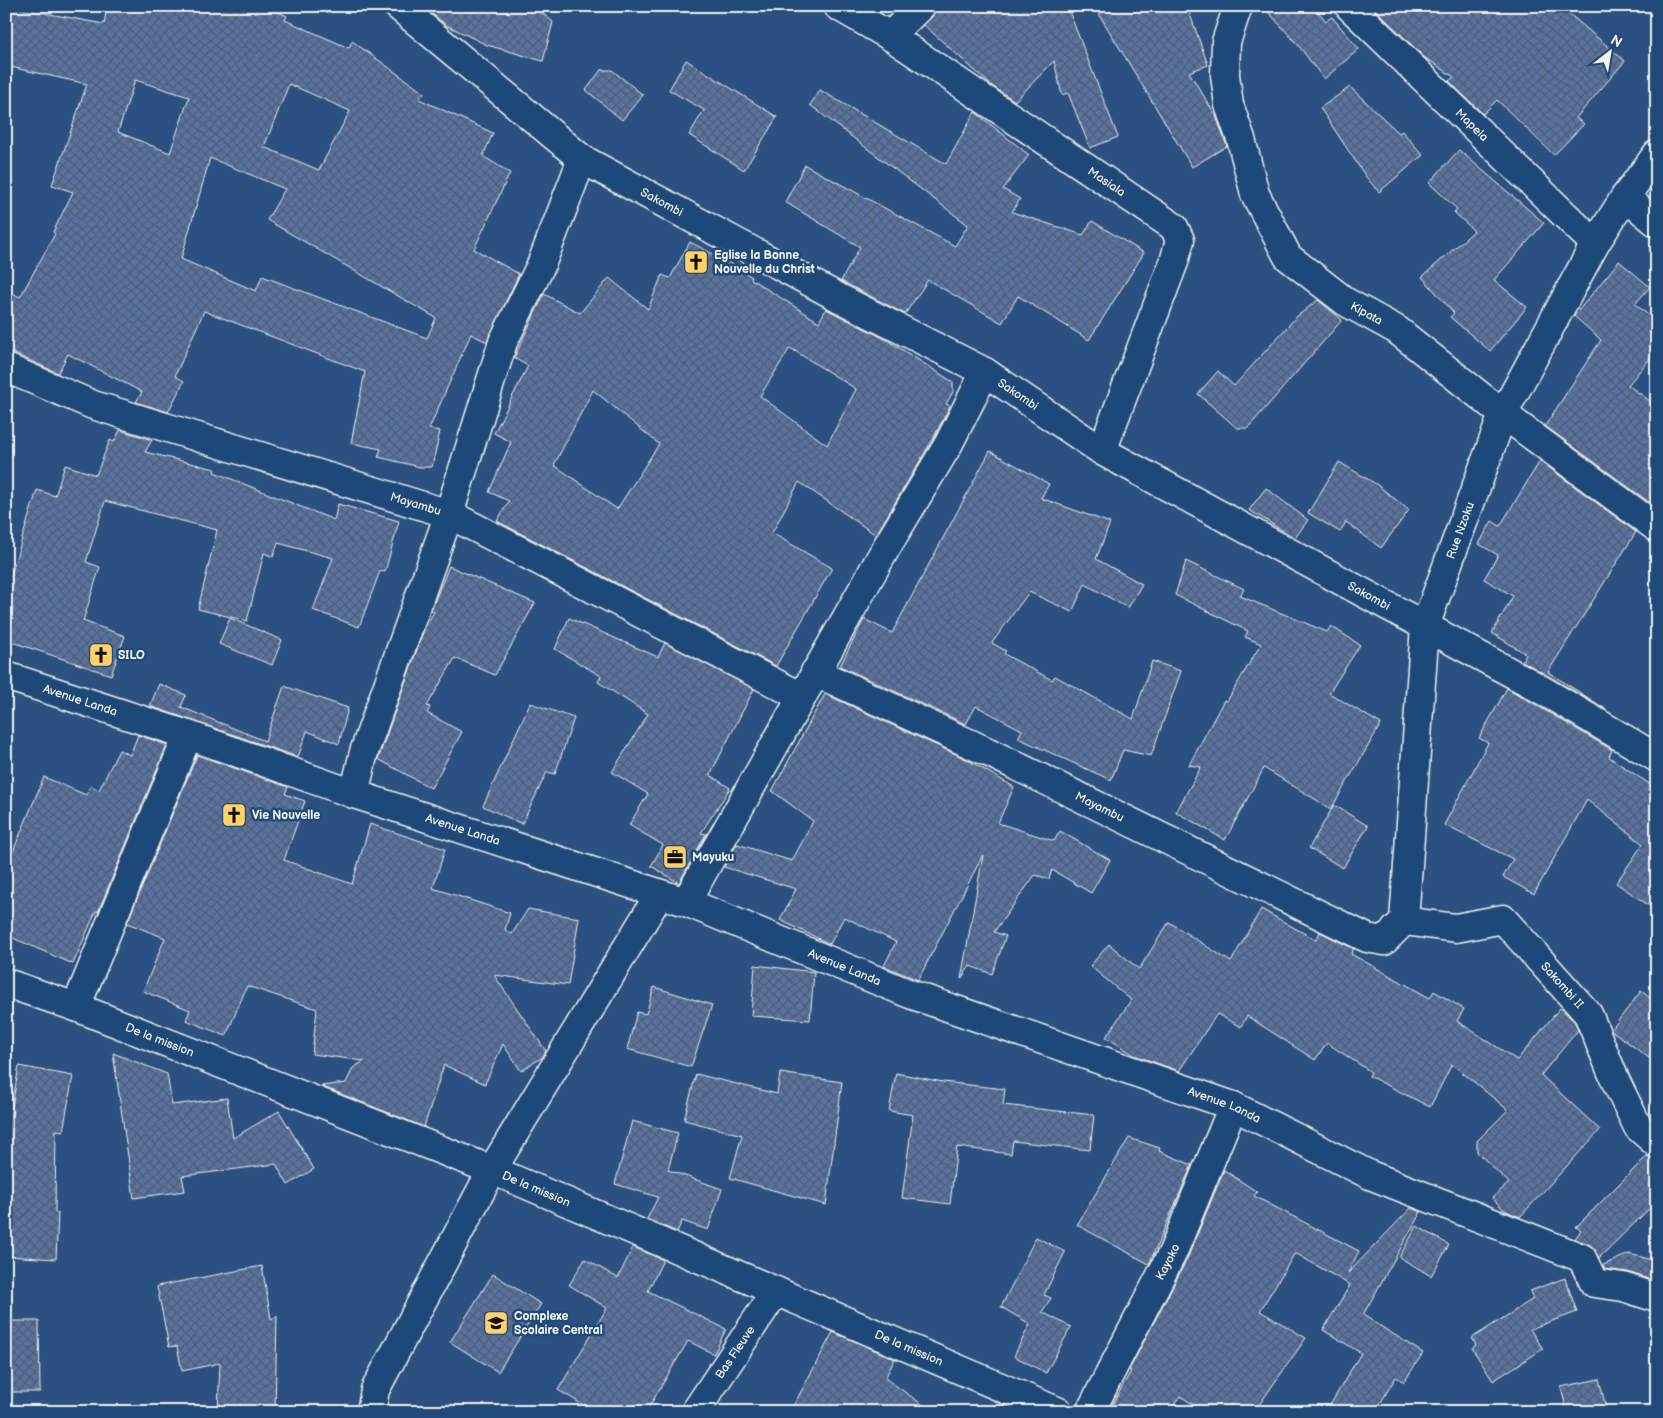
<svg xmlns="http://www.w3.org/2000/svg" width="1663" height="1418" font-family="'Balsamiq Sans',sans-serif">
  <style>
    .building { fill: url(#building-cross-hatch); stroke: #f4f1e8; fill-rule: evenodd }
    .lines { fill: none; stroke-linecap: round; stroke-linejoin: round }
    .street-casing { stroke: #f4f1e8; stroke-width: 31 }
    .street { stroke: #1f4a7a; stroke-width: 28 }
    .labels { text-anchor: middle; dominant-baseline: central; stroke-width: 5; stroke-linejoin: round; paint-order: stroke }
    .street-label { font-size: 12px; fill: #f4f1e8; stroke: #1f4a7a }
    .poi-label { font-size: 12px; font-weight: bold; fill: #f4f1e8; stroke: #1f4a7a; text-anchor: start }
  </style>
  <defs>
    <pattern id="building-cross-hatch" width="8" height="8" patternUnits="userSpaceOnUse" patternTransform="scale(1.25)"><rect width="8" height="8" fill="#5872a0"/><path d="M0 0l8 8M0 8l8-8" fill="none" stroke="#505d73"/></pattern>
  </defs>
  <rect width="100%" height="100%" fill="#2a5181"/>
  <filter id="ink" filterUnits="userSpaceOnUse"><feTurbulence type="fractalNoise" baseFrequency=".02" numOctaves="2"/><feDisplacementMap in="SourceGraphic" scale="10" xChannelSelector="R" yChannelSelector="G"/><feConvolveMatrix kernelMatrix="1 2 1 2 8 2 1 2 1" color-interpolation-filters="sRGB"/></filter>
  <g filter="url(#ink)">
    <g class="building">
      <path d="M6 6 104 24 107 6H265L287 16 285 20 349 48 352 41 424 93 419 99 493 133 483 156 510 173 474 249 519 274 487 342 471 334 429 429 440 431 432 467H420L378 457 381 449 351 443 365 372 204 311 175 376 184 381 168 412 136 402 142 392 68 354 58 373 6 350V290L20 297 55 234 53 232 73 192 52 185 87 84 6 66ZM135 80 189 97 170 153 118 132ZM289 84 350 111 319 170 264 147ZM210 158 285 189 267 220 436 318 427 338 262 276 256 291 181 259Z"/>
      <path d="M423 6H534L553 22 543 61 487 45 446 25Z"/>
      <path d="M938 6H1067L1118 137 1090 148 1068 93 1062 95 1054 61 1015 101 992 86 924 25 932 17Z"/>
      <path d="M1094 6H1187L1208 65 1189 72 1216 116 1227 146 1192 167Z"/>
      <path d="M1263 6H1313L1326 21 1332 17 1359 49 1324 79 1298 45Z"/>
      <path d="M1372 6H1560L1625 61 1576 118 1584 124 1554 155 1497 100 1483 114 1449 81 1454 77 1424 57Z"/>
      <path d="M686 60 777 117 744 170 689 135 704 110 669 90Z"/>
      <path d="M601 70H612L643 95 622 120 586 90Z"/>
      <path d="M1350 87 1399 133 1402 131 1423 155 1379 192 1366 177 1320 108Z"/>
      <path d="M820 90 946 164 975 112 1029 155 1003 189 1020 199 1012 212 1083 235 1092 221 1144 253 1089 340 1018 296 1002 323 928 280 905 314 841 281 860 247 785 202 805 165 955 246 968 225 810 105Z"/>
      <path d="M1459 150 1544 223 1494 280 1527 307 1490 351 1450 317 1454 313 1422 277 1474 231 1454 212 1457 209 1429 183Z"/>
      <path d="M690 242 730 263 752 277 751 279 819 322 826 309 887 340 953 382V392L946 404 950 406 934 437 876 535 799 482 772 533 832 568 776 666 497 521 509 501 489 492 511 442 494 433 528 366 514 358 544 294 580 313 609 278 648 309 662 275 670 278ZM790 348 856 389 827 445 760 396ZM593 390 659 444 617 509 554 465Z"/>
      <path d="M1619 261 1650 287 1635 304 1657 322V350L1628 385 1657 406V499L1653 505 1545 426 1601 340 1574 316Z"/>
      <path d="M1318 300 1342 320 1248 428H1237L1198 394 1218 371 1234 386 1296 317Z"/>
      <path d="M120 430 152 440 145 452 215 469 214 472 334 520 338 504 399 521 385 572 380 571 359 627 313 610 333 558 278 543 273 557 264 553 247 621 198 609 217 530 105 501 86 562 100 567 83 621 125 636 111 675 6 640V591L37 490 55 496 65 465 96 475 110 440 114 442Z"/>
      <path d="M990 451 1049 484 1041 498 1110 523 1096 559 1142 584 1128 608 1085 584 1072 612 1029 592 992 643 1006 651 1004 654 1052 680 1055 676 1133 719 1152 661 1181 671 1151 756 1123 750 1111 780 1018 738 1022 730 976 706 966 724 840 666 864 619 892 633Z"/>
      <path d="M1540 461 1636 532 1548 672 1607 710 1522 661 1526 654 1492 633 1513 596 1484 579 1498 555 1479 544 1492 521 1500 526Z"/>
      <path d="M1339 462 1376 484 1409 510 1381 548 1346 522 1340 532 1308 513Z"/>
      <path d="M1266 488 1308 520 1295 538 1249 510Z"/>
      <path d="M1186 561 1244 589 1240 596 1327 632 1331 626 1360 645 1329 693 1381 724 1331 809 1264 768 1225 840 1176 812 1201 767 1189 765 1224 700 1227 701 1261 644 1245 637 1248 631 1175 595Z"/>
      <path d="M449 566 535 603 495 675 455 658 427 706 430 707 427 713 462 732 431 788 378 759 425 627 434 612 431 610Z"/>
      <path d="M230 618 282 640 272 665 219 644Z"/>
      <path d="M569 618 658 657 665 643 754 689 710 775 730 788 701 833 706 834 679 883 651 866 663 845 629 825 648 794 612 772 648 714 598 682 601 676 555 649Z"/>
      <path d="M159 684 186 695 181 707 265 741 284 686 348 708 339 744 307 731 298 757 150 706Z"/>
      <path d="M1507 688 1612 750 1609 757 1657 789V911L1616 883 1643 844 1587 800 1534 894 1503 877 1513 859 1444 825 1488 743 1479 738Z"/>
      <path d="M825 694 966 759 1014 787 998 823 1054 841 1060 831 1110 860 1091 893 1052 870 1049 879 1035 875 994 932 1006 936 992 974 970 966 961 979 983 855 918 980 884 966 896 942 844 917 830 944 780 920 796 889 724 867 737 844 792 861 813 821 772 791Z"/>
      <path d="M530 703 574 718 555 774 547 772 522 824 483 806Z"/>
      <path d="M138 735 167 745 98 912 96 911 73 964 6 935V868L44 777 86 795 91 786 99 790 119 750 130 755Z"/>
      <path d="M197 755 288 787 285 794 305 801 284 860 352 884 370 824 445 849 433 888 510 913 505 930 512 934 528 909 579 918 568 985 494 975 546 1051 543 1057 521 1071 503 1044 485 1084 444 1065 424 1127 321 1086 346 1083 353 1068 364 1061 312 1054 317 1009 247 986 226 1036 186 1020 190 1010 143 991 165 938 127 923Z"/>
      <path d="M1334 805 1368 826 1343 868 1309 848Z"/>
      <path d="M1261 909 1316 940 1320 932 1354 949 1351 954 1430 998 1434 991 1464 1009 1457 1021 1517 1060 1560 1008 1575 1022 1578 1030 1541 1075 1600 1130 1520 1217 1504 1210 1492 1198 1509 1183 1477 1152V1141L1508 1110 1452 1064 1430 1107 1369 1076 1371 1072 1327 1043 1315 1060 1247 1016 1241 1027 1217 1014 1179 1071 1134 1055 1106 1037 1131 1000 1090 966 1109 944 1139 969 1169 922 1231 962Z"/>
      <path d="M755 965 814 972 810 1020 751 1016Z"/>
      <path d="M654 987 712 1005 691 1067 627 1049 637 1012 646 1014Z"/>
      <path d="M1641 991 1657 1003V1064L1611 1030Z"/>
      <path d="M113 1053 167 1074 172 1105 227 1098 233 1138 279 1111 314 1169 288 1185 276 1164 182 1176 185 1191 134 1198Z"/>
      <path d="M19 1066 73 1076 63 1131 56 1130 55 1213H58L56 1259 6 1256 10 1118Z"/>
      <path d="M780 1073 842 1082 826 1205 730 1178 742 1135 684 1120 696 1074 777 1094Z"/>
      <path d="M896 1073 943 1082 1005 1089 1003 1105 1094 1115 1090 1150 1013 1141 1011 1154 957 1147 950 1204 902 1198 913 1115 889 1111Z"/>
      <path d="M632 1121 678 1133 668 1170 722 1189 708 1230 682 1221 677 1232 647 1219 658 1197 615 1184Z"/>
      <path d="M1129 1138 1160 1148 1159 1151 1192 1165 1149 1264 1077 1225Z"/>
      <path d="M1647 1156 1657 1159V1201L1599 1258 1588 1244 1575 1239 1581 1230 1576 1227Z"/>
      <path d="M1224 1170 1257 1192 1254 1196 1359 1251 1348 1273 1411 1208 1421 1212 1363 1315 1423 1353 1404 1382 1396 1377 1375 1412H1326L1361 1353 1323 1330 1350 1285 1295 1253 1260 1311 1306 1338 1254 1412H1205L1180 1396 1169 1412H1108L1131 1371 1129 1370 1187 1259Z"/>
      <path d="M1417 1226 1449 1245 1431 1276 1399 1257Z"/>
      <path d="M1036 1237 1065 1252 1044 1295 1051 1298 1042 1312 1071 1327 1046 1373 1014 1356 1030 1324 1001 1307Z"/>
      <path d="M633 1247 663 1260 648 1291 726 1329 714 1354 688 1341 646 1412H595L558 1390 607 1308 569 1285 585 1259 618 1278Z"/>
      <path d="M1629 1254 1657 1261V1282L1628 1272 1604 1269 1603 1265Z"/>
      <path d="M262 1266 271 1319 277 1316 275 1412H218L220 1363 182 1371 177 1346 169 1347 157 1286Z"/>
      <path d="M493 1274 541 1304 498 1372 450 1342Z"/>
      <path d="M1565 1278 1577 1312 1530 1329 1543 1349 1493 1381 1472 1348 1476 1345 1472 1338 1533 1299 1530 1291Z"/>
      <path d="M6 1321H39L40 1392H6Z"/>
      <path d="M833 1332 895 1359 885 1378 933 1412H790Z"/>
      <path d="M1599 1379 1607 1412H1567L1561 1387Z"/>
    </g>
    <g class="lines">
      <defs>
        <g id="street">
          <path id="s1" d="M398 6 582 159 845 301 985 372 1102 451 1530 683 1657 758"/>
          <path id="s2" d="M838 6 890 36 1174 227 1180 240 1174 262 1102 451"/>
          <path id="s3" d="M1238 6 1226 42 1225 75 1229 105 1241 139 1255 194 1288 257 1346 302 1397 330 1503 414 1657 528"/>
          <path id="s4" d="M1349 6 1595 244"/>
          <path d="M890 36 921 6"/>
          <path d="M1625 197 1657 223"/>
          <path id="s5" d="M6 368 93 405 449 514 802 697"/>
          <path id="s6" d="M815 672 988 752 1367 938 1384 941 1404 921 1425 626 1503 414 1595 244 1625 197 1657 154"/>
          <path id="s7" d="M6 676 188 735 354 794 686 902 910 994 1233 1106 1370 1175 1582 1258 1594 1283 1623 1287 1657 1298"/>
          <path d="M354 794 364 752 449 514 503 342 541 265 582 159"/>
          <path d="M686 902 886 548 948 445 985 372"/>
          <path id="s8" d="M1404 921 1456 928 1503 919 1588 1014 1616 1082 1638 1127 1657 1144"/>
          <path id="s9" d="M6 983 76 1007 492 1170 1059 1412"/>
          <path d="M76 1007 188 735"/>
          <path d="M371 1412 375 1390 492 1170 659 895"/>
          <path id="s10" d="M695 1412 776 1291"/>
          <path id="s11" d="M1090 1412 1173 1252 1233 1106"/>
        </g>
      </defs>
      <use href="#street" class="street-casing"/>
      <use href="#street" class="street"/>
    </g>
  </g>
  <defs>
    <symbol id="church-square" viewBox="-11 -11 22 22"><rect x="-9" y="-9" width="18" height="18" rx="4" fill="#ffd166" stroke="#1f4a7a"/><path d="M-1.2-6h2.4v3.5h3.3v2.4h-3.3V6h-2.4V-.1h-3.3v-2.4h3.3Z" fill="#111"/></symbol>
    <symbol id="office-square" viewBox="-11 -11 22 22"><rect x="-9" y="-9" width="18" height="18" rx="4" fill="#ffd166" stroke="#1f4a7a"/><path d="M-6-3h4V-5.5h4V-3h4V5H-6ZM-1-4.5V-3h2v-1.5ZM-6 0V1H6V0Z" fill="#111"/></symbol>
    <symbol id="school-square" viewBox="-11 -11 22 22"><rect x="-9" y="-9" width="18" height="18" rx="4" fill="#ffd166" stroke="#1f4a7a"/><path d="M0-5L7-2L0 1L-7-2ZM-4 1L0 2.5L4 1V4Q0 6-4 4Z" fill="#111"/></symbol>
  </defs>
  <g fill-rule="evenodd">
    <use href="#church-square" x="682" y="248" width="28" height="28"/>
    <use href="#church-square" x="87" y="641" width="28" height="28"/>
    <use href="#church-square" x="220" y="801" width="28" height="28"/>
    <use href="#office-square" x="661" y="843" width="28" height="28"/>
    <use href="#school-square" x="482" y="1309" width="28" height="28"/>
  </g>
  <g class="labels">
    <g class="street-label">
      <text stroke="none"><textPath href="#s4" startOffset="171">Mapela</textPath></text>
      <text stroke="none"><textPath href="#s2" startOffset="321">Masiala</textPath></text>
      <text stroke="none"><textPath href="#s1" startOffset="330">Sakombi</textPath></text>
      <text stroke="none"><textPath href="#s3" startOffset="362">Kipata</textPath></text>
      <text stroke="none"><textPath href="#s1" startOffset="735">Sakombi</textPath></text>
      <text stroke="none"><textPath href="#s5" startOffset="432">Mayambu</textPath></text>
      <text stroke="none"><textPath href="#s6" startOffset="1056">Rue Nzoku</textPath></text>
      <text stroke="none"><textPath href="#s1" startOffset="1140">Sakombi</textPath></text>
      <text stroke="none"><textPath href="#s7" startOffset="78">Avenue Landa</textPath></text>
      <text stroke="none"><textPath href="#s6" startOffset="315">Mayambu</textPath></text>
      <text stroke="none"><textPath href="#s7" startOffset="482">Avenue Landa</textPath></text>
      <text stroke="none"><textPath href="#s7" startOffset="888">Avenue Landa</textPath></text>
      <text stroke="none"><textPath href="#s8" startOffset="189">Sakombi II</textPath></text>
      <text stroke="none"><textPath href="#s9" startOffset="164">De la mission</textPath></text>
      <text stroke="none"><textPath href="#s7" startOffset="1292">Avenue Landa</textPath></text>
      <text stroke="none"><textPath href="#s9" startOffset="569">De la mission</textPath></text>
      <text stroke="none"><textPath href="#s11" startOffset="169">Kayoko</textPath></text>
      <text stroke="none"><textPath href="#s9" startOffset="974">De la mission</textPath></text>
      <text stroke="none"><textPath href="#s10" startOffset="72">Bas Fleuve</textPath></text>
    </g>
    <g class="poi-label">
      <text x="714" y="255">Eglise la Bonne<tspan x="714" dy="14">Nouvelle du Christ</tspan></text>
      <text x="118" y="655">SILO</text>
      <text x="252" y="815">Vie Nouvelle</text>
      <text x="692" y="857">Mayuku</text>
      <text x="514" y="1316">Complexe<tspan x="514" dy="14">Scolaire Central</tspan></text>
    </g>
  </g>
  <rect width="1663" height="1418" fill="none" stroke="#1f4a7a" stroke-width="25"/>
  <rect x="12" y="12" width="1638" height="1393" fill="none" stroke="#f4f1e8" stroke-width="2" filter="url(#ink)"/>
  <g transform="translate(1610 52) rotate(31)" stroke="#1f4a7a" stroke-width="4" paint-order="stroke">
  <path d="M0-4L9 19L0 12L-9 19Z" fill="#f4f1e8"/>
  <text y="-8" font-size="14" font-weight="bold" text-anchor="middle" fill="#f4f1e8">N</text>
  </g>
</svg>
